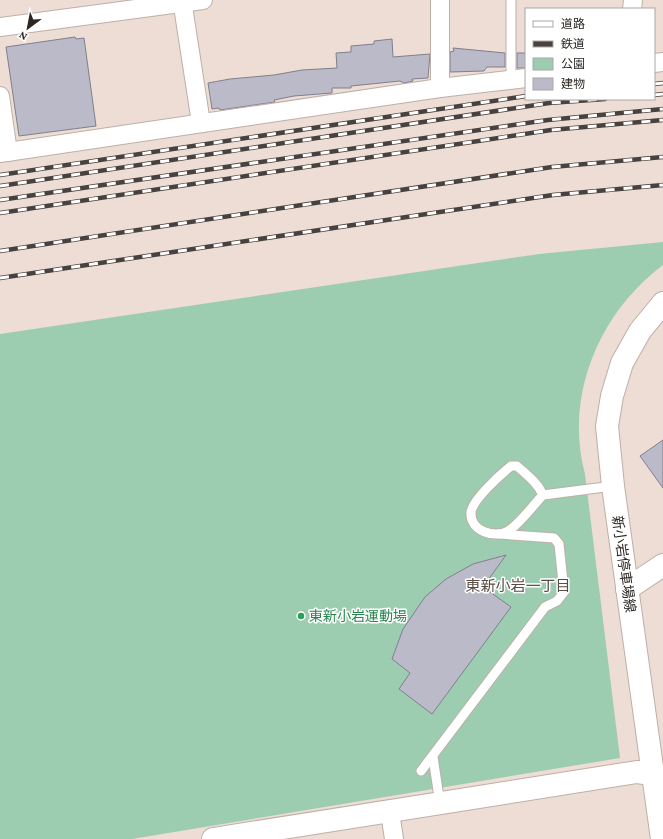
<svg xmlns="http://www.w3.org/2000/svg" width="663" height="839" font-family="'Crimson Pro','Noto Sans JP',serif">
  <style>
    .green { fill: #9dcdb1 }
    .building { fill: #bbbac9; stroke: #807f8d }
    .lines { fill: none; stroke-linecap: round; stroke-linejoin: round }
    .service-casing { stroke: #beafa7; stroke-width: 11 }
    .minor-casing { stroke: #beafa7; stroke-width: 20 }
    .tertiary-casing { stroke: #beafa7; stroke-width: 24 }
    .service { stroke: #fff; stroke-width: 9 }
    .minor { stroke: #fff; stroke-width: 18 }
    .tertiary { stroke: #fff; stroke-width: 22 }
    .rail-casing { stroke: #48413d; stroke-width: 4.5 }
    .rail { stroke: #fff; stroke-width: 3; stroke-dasharray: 9; stroke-linecap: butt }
    .leisure-dot { fill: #2e9e5b; stroke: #fff; stroke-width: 1.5 }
    .labels { text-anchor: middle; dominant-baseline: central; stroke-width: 3; stroke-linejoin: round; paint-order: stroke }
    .street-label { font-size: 14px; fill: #2b2622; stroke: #fff }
    .leisure-label { font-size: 14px; fill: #27864d; stroke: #fff; text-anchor: start }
    .neighbourhood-label { font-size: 15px; fill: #594c45; stroke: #fff }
  </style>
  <rect width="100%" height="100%" fill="#edddd4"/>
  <path class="green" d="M663 242V265C599 313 564 396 585 474L620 758 132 839H0V334L539 254Z"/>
  <g class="building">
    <path d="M75 37 76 39 84 38 96 126 19 136 6 47Z"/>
    <path d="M392 39 393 57 430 54 428 78 412 79 413 81 404 83 400 81 351 86V88H332V93L294 96 274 100 275 102 220 110 219 108 212 109 208 83 230 79 274 75 302 70 337 68 336 53 351 52V46L374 44V41Z"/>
    <path d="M453 48 505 53V67H487L484 71 450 72V52L454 51Z"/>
    <rect x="517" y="53" width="9" height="15"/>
    <path d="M663 440V488L640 456Z"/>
    <path d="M506 555 483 587 511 607 432 714 399 689 410 673 392 659 403 629 425 597 446 579 473 564Z"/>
  </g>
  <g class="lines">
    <defs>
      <g id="service">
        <path d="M511 0V79"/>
        <path d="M543 495C534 504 519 525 508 531 495 539 470 531 471 513 471 501 501 474 511 466H517C527 475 537 482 543 495L613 486"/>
        <path d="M433 757 440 804"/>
        <path d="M421 771 545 607 557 601 564 592 559 544 554 538 499 534"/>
      </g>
      <g id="minor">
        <path d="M182 0 201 123"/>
        <path d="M632 9 633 0"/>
        <path d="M0 27 203 0"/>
        <path d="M654 63 663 62"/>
        <path d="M440 88V0"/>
        <path d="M0 96 8 152"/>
        <path d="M0 153 440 88 526 78"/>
        <path d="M390 812 394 839"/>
      </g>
      <g id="tertiary">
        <path d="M627 589 663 565"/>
        <path d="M213 839 637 772 652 774"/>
        <path d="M662 839 613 486 607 426 612 396 622 363 640 331 663 303"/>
      </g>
    </defs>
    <use href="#service" class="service-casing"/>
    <use href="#minor" class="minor-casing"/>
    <use href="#tertiary" class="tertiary-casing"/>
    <use href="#service" class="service"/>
    <use href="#minor" class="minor"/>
    <use href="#tertiary" class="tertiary"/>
    <defs>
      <g id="rail">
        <path d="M654 84 663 83"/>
        <path d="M654 95 663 94"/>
        <path d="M0 175 526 96"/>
        <path d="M0 186 549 103 605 99"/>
        <path d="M0 200 548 120 663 109"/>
        <path d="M0 213 551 130 663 120"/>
        <path d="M0 251 552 167 663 157"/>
        <path d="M0 278 553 195 663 185"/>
      </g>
    </defs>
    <use href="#rail" class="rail-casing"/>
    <use href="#rail" class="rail"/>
  </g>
  <circle class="leisure-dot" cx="301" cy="616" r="4"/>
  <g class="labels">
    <g class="street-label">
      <text transform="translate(624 564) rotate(82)">新小岩停車場線</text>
    </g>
    <g class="leisure-label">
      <text x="309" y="616">東新小岩運動場</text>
    </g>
    <g class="neighbourhood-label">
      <text x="518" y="586">東新小岩一丁目</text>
    </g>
  </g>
  <rect x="525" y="8" width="130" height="92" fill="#ffffff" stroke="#aaa8a7"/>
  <rect x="533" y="21" width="20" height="6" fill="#ffffff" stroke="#aaa8a7"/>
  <text x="561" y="28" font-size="12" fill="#2b2622">道路</text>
  <rect x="533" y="41" width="20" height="6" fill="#48413d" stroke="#aaa8a7"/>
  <text x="561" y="48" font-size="12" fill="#2b2622">鉄道</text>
  <rect x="533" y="58" width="20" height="12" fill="#9dcdb1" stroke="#aaa8a7"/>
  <text x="561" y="68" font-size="12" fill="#2b2622">公園</text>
  <rect x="533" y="78" width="20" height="12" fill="#bbbac9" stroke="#aaa8a7"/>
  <text x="561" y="88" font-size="12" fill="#2b2622">建物</text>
  <g transform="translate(28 28) rotate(212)" stroke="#ffffff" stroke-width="3" paint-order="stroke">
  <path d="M0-3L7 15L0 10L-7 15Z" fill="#2b2622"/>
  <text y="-6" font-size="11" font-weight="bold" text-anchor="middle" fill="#2b2622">N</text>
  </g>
</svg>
